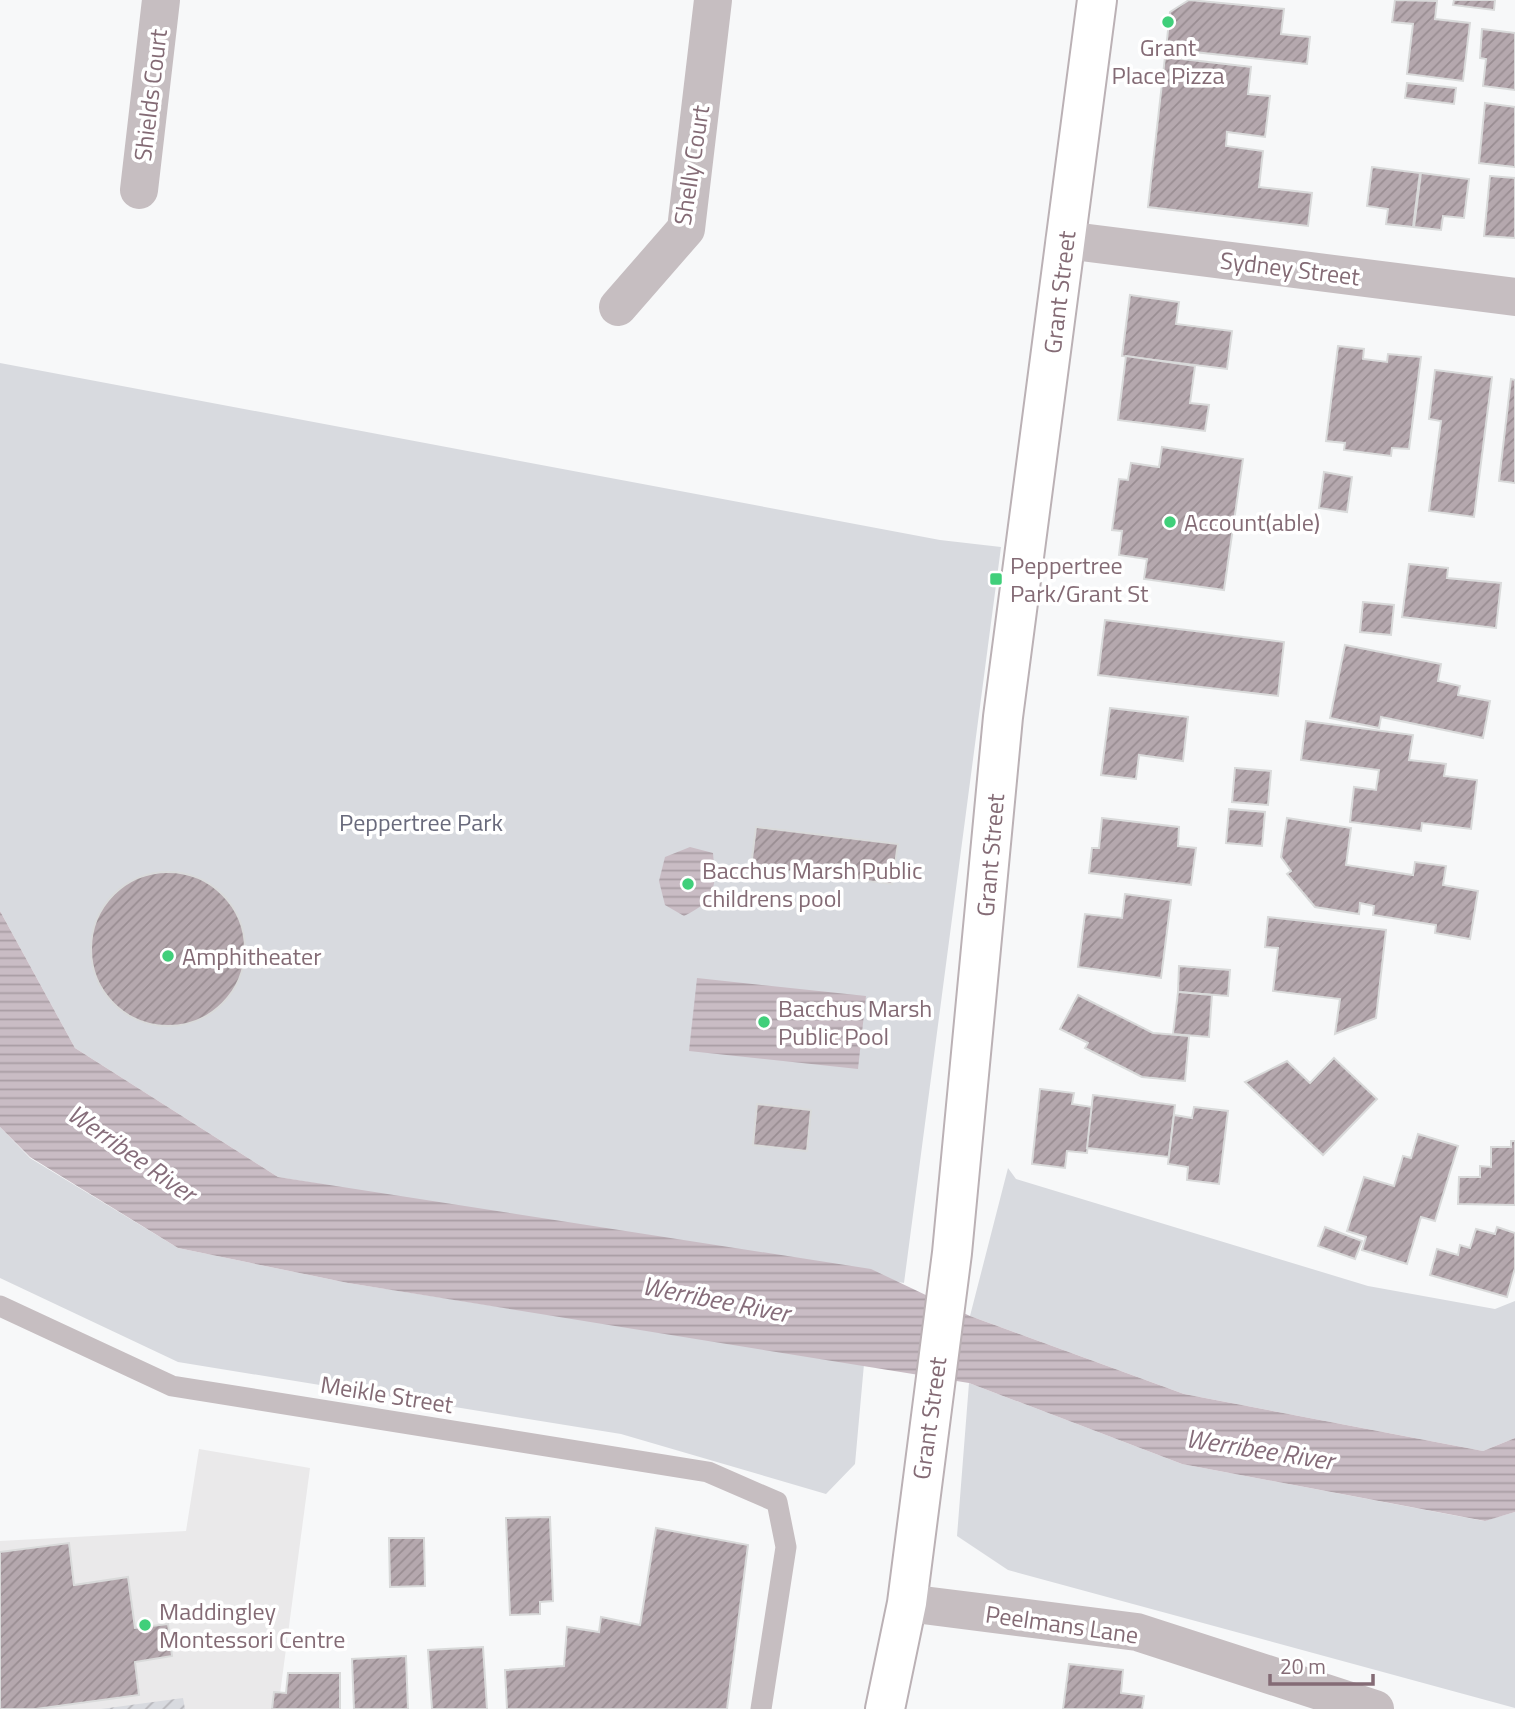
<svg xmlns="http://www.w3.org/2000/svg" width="1515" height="1709" font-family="'Titillium Web',sans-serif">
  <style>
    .built { fill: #eae9ea }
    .green { fill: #d8dadf }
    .garden { fill: url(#garden-furrows) }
    .water { fill: url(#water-rules) }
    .building { fill: url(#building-hatch); stroke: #d9dada; stroke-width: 2 }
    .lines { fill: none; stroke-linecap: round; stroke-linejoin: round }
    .secondary-casing { stroke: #bbb1b5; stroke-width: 42 }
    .service { stroke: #c6bec1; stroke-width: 21 }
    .minor { stroke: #c6bec1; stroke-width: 38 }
    .secondary { stroke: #fff; stroke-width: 38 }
    .poi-dot { fill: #40cf7a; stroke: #fff; stroke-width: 2.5 }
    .labels { text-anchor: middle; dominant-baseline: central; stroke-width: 7; stroke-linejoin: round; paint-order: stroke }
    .poi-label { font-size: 24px; fill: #846b75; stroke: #fff; text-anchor: start }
    .street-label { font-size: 24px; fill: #846b75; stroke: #fff }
    .park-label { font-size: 24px; fill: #696a7c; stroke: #fff }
    .water-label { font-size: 26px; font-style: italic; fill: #866d7a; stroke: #fff }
  </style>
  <defs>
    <pattern id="garden-furrows" width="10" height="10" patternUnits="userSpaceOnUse" patternTransform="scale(1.75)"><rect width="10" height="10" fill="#d8dadf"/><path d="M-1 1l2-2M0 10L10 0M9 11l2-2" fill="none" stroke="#b5b5b9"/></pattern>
    <pattern id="water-rules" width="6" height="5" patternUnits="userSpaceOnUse" patternTransform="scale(1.75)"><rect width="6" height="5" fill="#c9bcc4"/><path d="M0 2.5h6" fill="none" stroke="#a99da4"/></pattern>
    <pattern id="building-hatch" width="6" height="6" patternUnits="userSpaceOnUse" patternTransform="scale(1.75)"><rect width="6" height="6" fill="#b5a8ae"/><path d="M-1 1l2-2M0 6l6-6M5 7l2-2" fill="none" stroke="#998d92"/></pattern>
  </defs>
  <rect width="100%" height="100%" fill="#f7f8f9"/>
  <path class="built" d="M199 1449 310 1468 278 1709H0V1541L186 1531Z"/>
  <g class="green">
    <path d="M0 363 940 540 1001 547 904 1283 278 1177 75 1048 0 911Z"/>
    <path d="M0 1127 30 1158 178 1248 348 1283 864 1364 855 1464 826 1494 621 1434 178 1362 0 1278Z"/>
    <path d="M1008 1168 1016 1179 1368 1286 1495 1309 1515 1301V1438L1483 1451 1184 1394 970 1316Z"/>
    <path d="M969 1383 1182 1464 1484 1521 1515 1512V1708L1008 1570 957 1536Z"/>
  </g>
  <path class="garden" d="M183 1698 185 1709H101Z"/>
  <g class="water">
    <path d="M690 847 713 853C716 887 717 900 684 916L665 905 659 881 665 857Z"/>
    <path d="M0 911 75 1048 278 1177 871 1269 970 1316 1184 1394 1483 1451 1515 1438V1512L1485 1521 1182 1464 969 1383 348 1283 178 1248 30 1157 0 1127Z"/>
    <path d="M697 978 866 996 858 1069 689 1051Z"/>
  </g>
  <g class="building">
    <path d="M1189 0 1284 9 1281 34 1310 37 1307 64 1166 49 1170 12Z"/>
    <path d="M1395 0 1437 1 1435 19 1470 23 1463 81 1407 74 1413 24 1392 22Z"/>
    <path d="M1454 0H1495L1494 10 1453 5Z"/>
    <path d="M1482 29 1515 33V90L1483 86 1486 59 1480 58Z"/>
    <path d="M1165 57 1251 67 1248 94 1270 96 1265 137 1227 132 1226 146 1263 151 1259 187 1312 193 1308 226 1148 207Z"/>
    <path d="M1407 83 1456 88 1454 104 1405 98Z"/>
    <path d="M1485 103 1515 107V167L1479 163Z"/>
    <path d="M1372 167 1420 173 1413 227 1386 224 1388 209 1367 206Z"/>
    <path d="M1421 173 1469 179 1464 218 1443 216 1441 230 1414 227Z"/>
    <path d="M1490 176 1515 178V238L1484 236Z"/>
    <path d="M1130 295 1179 302 1176 324 1232 331 1227 369 1122 356Z"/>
    <path d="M1338 346 1364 349 1363 359 1387 362 1388 354 1421 357 1409 449 1392 448 1391 456 1344 450 1345 443 1326 441Z"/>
    <path d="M1126 356 1195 366 1190 403 1209 405 1205 431 1118 420Z"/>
    <path d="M1435 370 1492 377 1474 517 1429 511 1441 421 1429 419Z"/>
    <path d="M1511 379 1515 380V483L1499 481Z"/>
    <path d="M1162 447 1243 459 1224 590 1144 579 1147 559 1119 555 1122 531 1112 530 1119 479 1128 480 1131 463 1159 467Z"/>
    <path d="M1324 472 1352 477 1347 512 1319 508Z"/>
    <path d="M1409 564 1448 568 1447 578 1501 583 1496 628 1402 617Z"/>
    <path d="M1363 602 1394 605 1391 635 1360 632Z"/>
    <path d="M1105 620 1284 642 1278 696 1098 675Z"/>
    <path d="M1345 645 1441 664 1438 681 1460 686 1458 695 1490 701 1483 738 1381 717 1379 728 1330 718Z"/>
    <path d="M1110 708 1188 717 1183 761 1139 755 1136 779 1101 775Z"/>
    <path d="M1306 721 1413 735 1409 760 1446 764 1444 776 1477 780 1471 829 1422 823 1421 831 1350 822 1354 787 1376 790 1379 770 1301 760Z"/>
    <path d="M1235 768 1271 771 1268 805 1232 802Z"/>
    <path d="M1229 809 1265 812 1262 846 1226 843Z"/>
    <path d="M1102 818 1179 827 1178 846 1196 848 1191 885 1089 873 1092 848H1099Z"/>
    <path d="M1287 818 1351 828 1346 865 1413 875 1415 862 1446 866 1443 885 1478 891 1470 939 1435 933 1436 925 1373 915 1374 906 1360 903 1359 914 1315 907 1287 874 1291 871 1281 857Z"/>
    <path d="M756 827 898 844 892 884 751 867Z"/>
    <circle cx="168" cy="949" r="77"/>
    <path d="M1125 894 1171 900 1161 978 1078 967 1085 914 1122 918Z"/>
    <path d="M1268 917 1386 930 1376 1018 1335 1034 1340 999 1273 991 1278 948 1265 947Z"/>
    <path d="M1179 966 1230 970 1228 996 1178 992Z"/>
    <path d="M1178 992 1212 995 1209 1037 1173 1034Z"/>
    <path d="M1078 995 1153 1033 1189 1036 1185 1081 1142 1077 1085 1048 1088 1043 1060 1029Z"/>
    <path d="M1334 1058 1377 1099 1323 1155 1245 1082 1287 1061 1310 1083Z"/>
    <path d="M1040 1089 1074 1093 1072 1104 1092 1107 1087 1153 1067 1151 1065 1168 1032 1164Z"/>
    <path d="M1093 1095 1175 1105 1169 1157 1087 1148Z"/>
    <path d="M757 1104 811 1110 807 1151 753 1145Z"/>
    <path d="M1194 1107 1228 1111 1219 1184 1187 1180 1188 1167 1168 1164 1174 1115 1192 1118Z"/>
    <path d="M1418 1134 1458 1146 1435 1221 1421 1217 1407 1264 1362 1250 1366 1237 1347 1231 1364 1177 1394 1186 1403 1156 1411 1158Z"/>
    <path d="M1511 1141H1515V1205L1458 1204 1459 1177H1480V1166L1491 1167V1147H1511Z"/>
    <path d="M1325 1227 1362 1241 1355 1259 1318 1246Z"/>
    <path d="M1497 1227 1515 1233V1268L1507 1297 1430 1275 1437 1249 1458 1255 1460 1245 1470 1248 1476 1229 1495 1234Z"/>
    <path d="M550 1517 553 1601 540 1602V1614L510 1615 506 1518Z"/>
    <path d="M656 1528 748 1545 727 1709H507L505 1670 564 1666 567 1627 599 1632 601 1617 640 1625Z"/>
    <path d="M389 1538H424L425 1586 390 1587Z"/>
    <path d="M69 1543 74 1585 128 1577 135 1628 168 1624 172 1656 135 1662 139 1695 36 1709H0V1552Z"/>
    <path d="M483 1647 487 1709H432L428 1650Z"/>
    <path d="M406 1656 408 1709H354L352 1659Z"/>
    <path d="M1069 1664 1123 1670 1121 1693 1144 1696 1142 1709H1063Z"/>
    <path d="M288 1673H340V1709H272L274 1692 286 1693Z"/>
  </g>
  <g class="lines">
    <defs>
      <path id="secondary" d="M885 1709 907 1603 952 1253 1003 717 1097 0"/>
    </defs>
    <use href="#secondary" class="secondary-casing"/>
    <path class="service" d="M0 1306 172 1386 708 1472 777 1502 786 1547 761 1709"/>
    <g class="minor">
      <path d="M139 190 161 0"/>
      <path d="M1065 240 1515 297"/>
      <path d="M618 307 686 229 713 0"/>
      <path d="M907 1603 1137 1632 1375 1709"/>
    </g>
    <use href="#secondary" class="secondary"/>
  </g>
  <g class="poi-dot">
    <circle cx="1168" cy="22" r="7"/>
    <circle cx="1170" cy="522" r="7"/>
    <rect x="989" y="572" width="14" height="14" rx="3.5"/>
    <circle cx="688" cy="884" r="7"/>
    <circle cx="168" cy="956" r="7"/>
    <circle cx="764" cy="1022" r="7"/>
    <circle cx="145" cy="1625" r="7"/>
  </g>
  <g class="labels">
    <g class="poi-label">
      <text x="1168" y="47" text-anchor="middle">Grant<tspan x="1168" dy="28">Place Pizza</tspan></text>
      <text x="1184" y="522">Account(able)</text>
      <text x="1010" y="565">Peppertree<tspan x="1010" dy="28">Park/Grant St</tspan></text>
      <text x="702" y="870">Bacchus Marsh Public<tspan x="702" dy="28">childrens pool</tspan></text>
      <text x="182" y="956">Amphitheater</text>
      <text x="778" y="1008">Bacchus Marsh<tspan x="778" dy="28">Public Pool</tspan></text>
      <text x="159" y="1611">Maddingley<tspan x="159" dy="28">Montessori Centre</tspan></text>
    </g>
    <g class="street-label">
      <text transform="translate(150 95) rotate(-83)">Shields Court</text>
      <text transform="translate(691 165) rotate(-81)">Shelly Court</text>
      <text transform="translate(1290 268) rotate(7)">Sydney Street</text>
      <text transform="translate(1059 292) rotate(-83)">Grant Street</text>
      <text transform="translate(990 855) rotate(-85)">Grant Street</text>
      <text transform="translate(387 1394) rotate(9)">Meikle Street</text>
      <text transform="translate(929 1418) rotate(-82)">Grant Street</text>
      <text transform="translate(1062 1624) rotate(8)">Peelmans Lane</text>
    </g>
    <g class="park-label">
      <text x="421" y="822">Peppertree Park</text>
    </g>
    <g class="water-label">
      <text transform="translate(132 1153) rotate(35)">Werribee River</text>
      <text transform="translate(716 1299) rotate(11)">Werribee River</text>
      <text transform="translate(1260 1449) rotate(9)">Werribee River</text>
    </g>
  </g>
  <path d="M1270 1674v10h103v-10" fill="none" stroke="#846b75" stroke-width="3.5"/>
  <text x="1280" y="1674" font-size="21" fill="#846b75" stroke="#ffffff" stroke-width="5" paint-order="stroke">20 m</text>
</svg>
